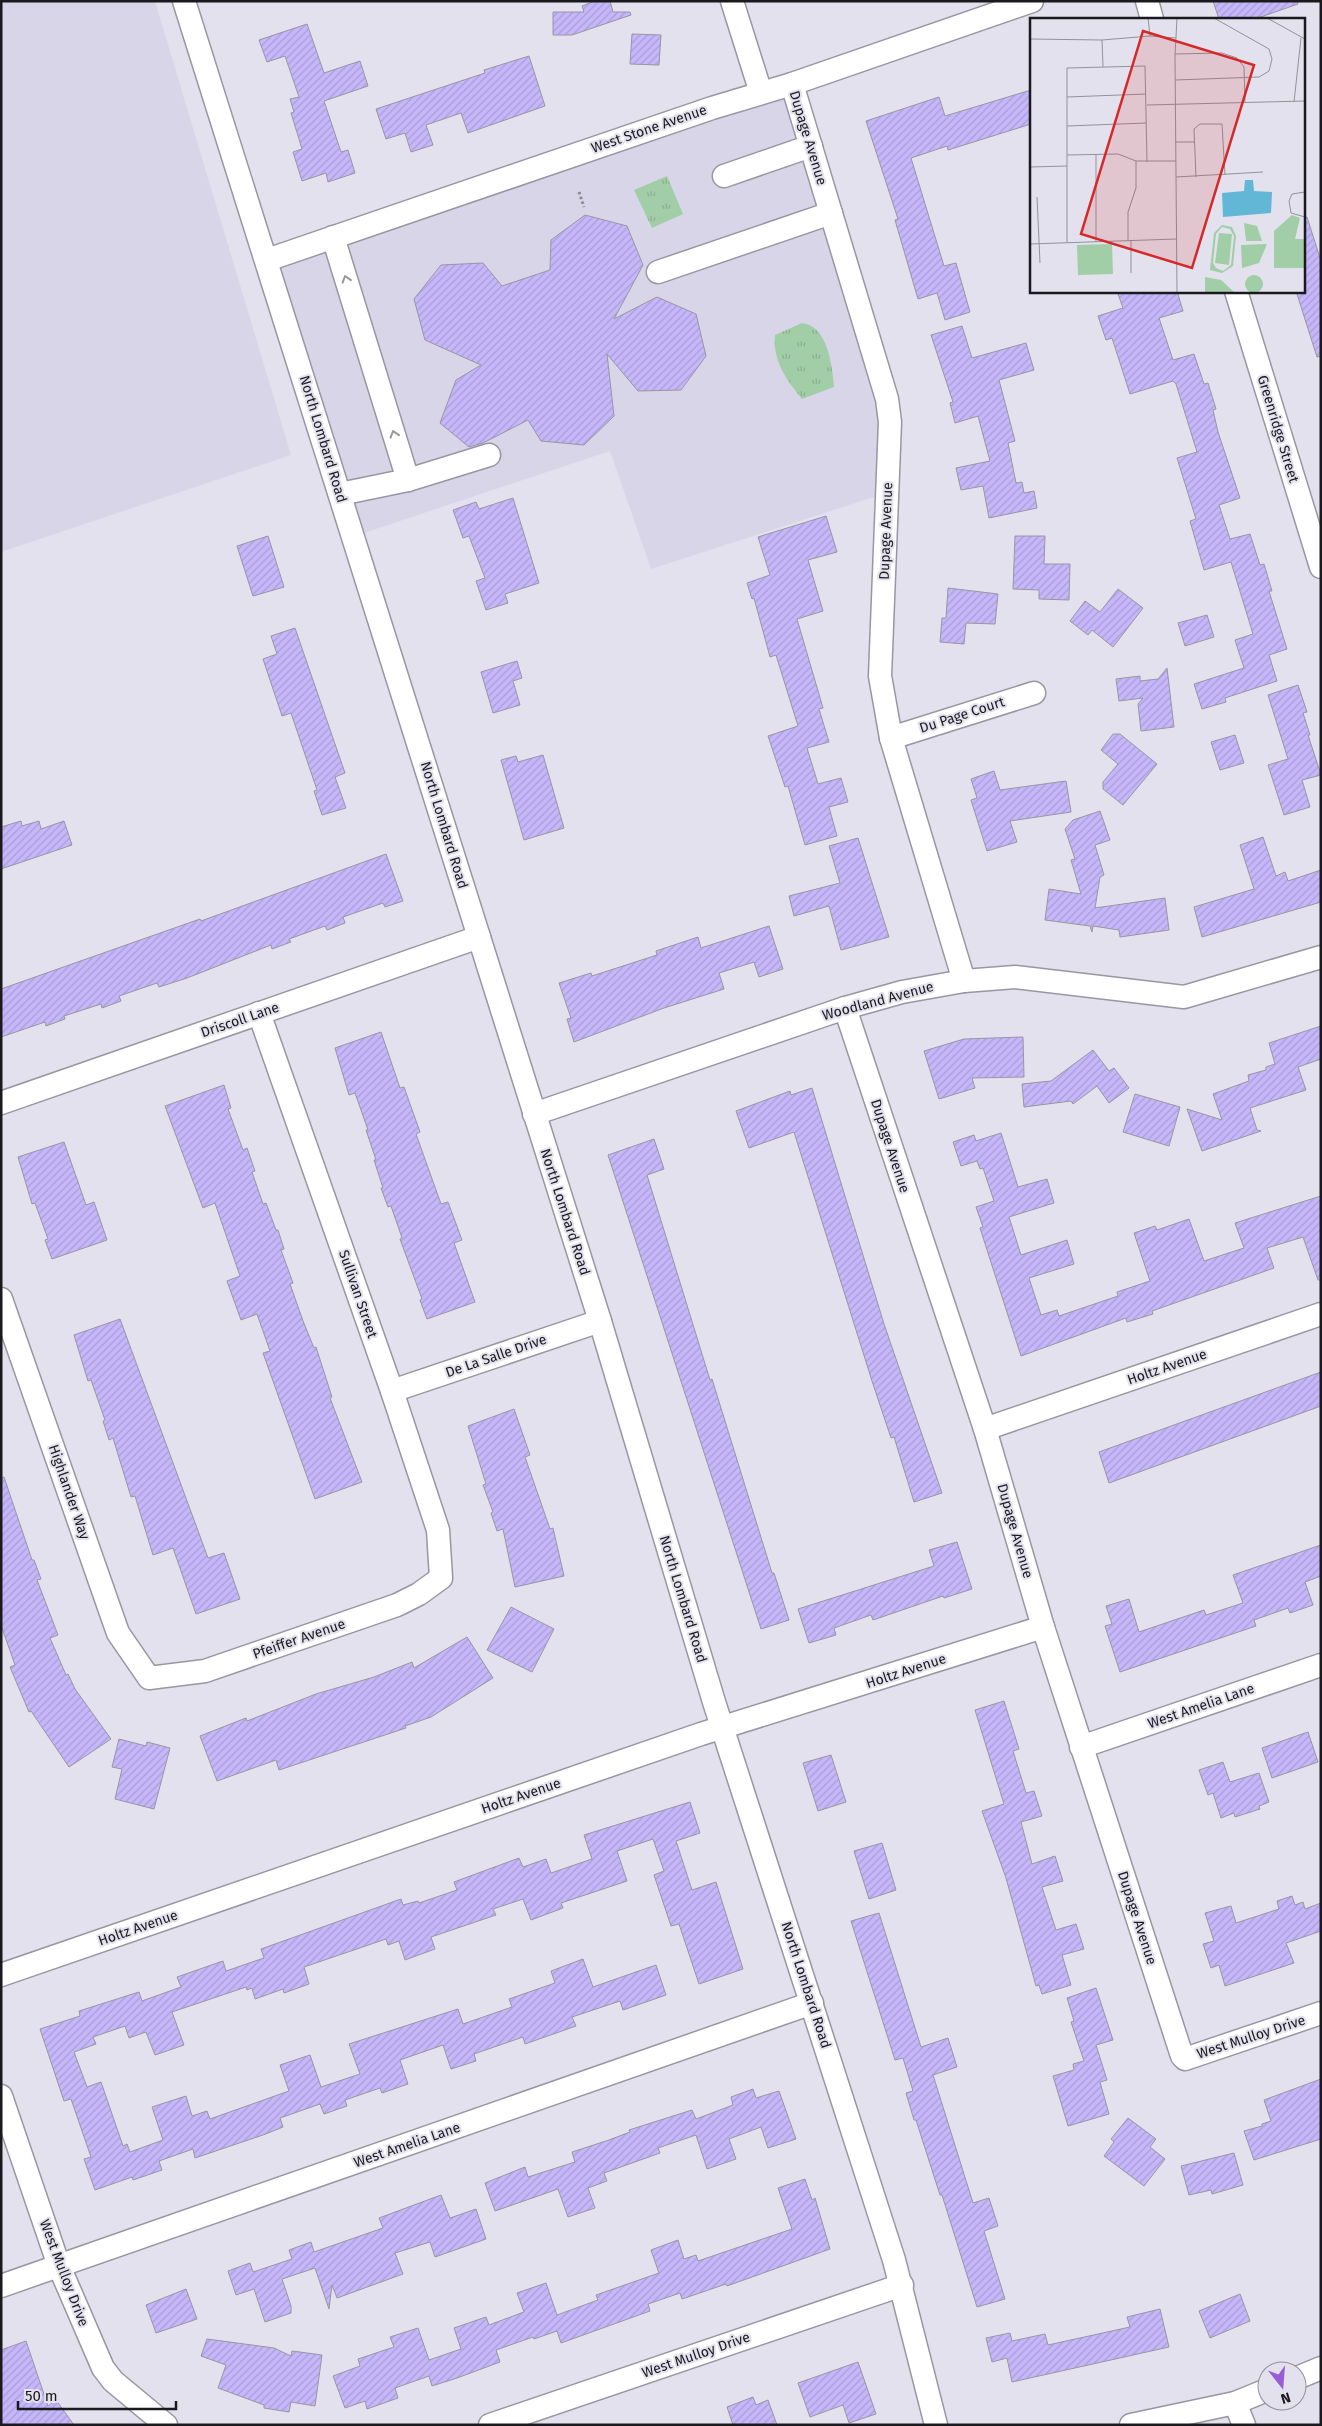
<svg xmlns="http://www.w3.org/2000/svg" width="1322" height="2426" font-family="'Fira Sans',sans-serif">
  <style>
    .built { fill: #d8d5e8 }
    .grass { fill: url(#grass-tufts) }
    .building { fill: url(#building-hatch); stroke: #9896a1 }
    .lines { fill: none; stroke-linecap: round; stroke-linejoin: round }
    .minor-casing { stroke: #9896a2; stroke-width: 25 }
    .path { stroke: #8c8b94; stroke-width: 3; stroke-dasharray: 2.5 2.5; stroke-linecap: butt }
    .minor { stroke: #fff; stroke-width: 22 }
    .oneway { stroke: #98989a }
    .labels { text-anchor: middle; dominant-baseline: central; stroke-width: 4; stroke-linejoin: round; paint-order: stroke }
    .street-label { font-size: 14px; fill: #1a191e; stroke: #e3e1ed }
    .inset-road { fill: none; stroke: #93919a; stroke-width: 1 }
    .view { fill: #d62828; fill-opacity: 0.15; stroke: #d62828; stroke-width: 2.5 }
    .inset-edge { fill: none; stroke: #1a191e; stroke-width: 2.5 }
  </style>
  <defs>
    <pattern id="grass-tufts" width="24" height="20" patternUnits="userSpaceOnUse" patternTransform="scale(1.25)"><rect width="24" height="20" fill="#a1cda7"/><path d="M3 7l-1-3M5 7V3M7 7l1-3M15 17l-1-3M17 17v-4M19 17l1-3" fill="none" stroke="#8aaf8f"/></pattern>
    <pattern id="building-hatch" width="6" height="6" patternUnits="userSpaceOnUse" patternTransform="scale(1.25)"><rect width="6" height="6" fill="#c5b7fa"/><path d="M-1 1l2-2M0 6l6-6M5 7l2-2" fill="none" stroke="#a99dd6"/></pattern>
  </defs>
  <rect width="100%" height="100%" fill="#e3e1ed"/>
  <g class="built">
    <path d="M1 1H155L291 455 1 552Z"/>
    <path d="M787 86 882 404 880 495 651 569 610 451 358 535 273 263Z"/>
  </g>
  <g class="grass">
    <path d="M667 176 683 214 652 228 634 190Z"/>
    <path d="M802 323C828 326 832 366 834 387L802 399C787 381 772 360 775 335Z"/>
  </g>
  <g class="building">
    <path d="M595 1H610L613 12H630L631 15 572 35H553V12H584L582 6Z"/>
    <path d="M1213 1H1297L1298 4 1255 19H1219Z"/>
    <path d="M307 24 324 73 360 61 368 86 324 101 341 152 348 150 355 173 328 182 326 173 302 181 293 152 302 149 291 113 294 112 290 99 299 97 285 56 267 62 259 40Z"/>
    <path d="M632 34 661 35 659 65 630 64Z"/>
    <path d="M529 56 545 106 468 133 461 113 426 125 433 145 411 152 405 133 386 139 376 109 485 73 484 70Z"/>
    <path d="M1031 90V124L948 150 947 146 911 158 944 266 956 263 970 312 945 320 937 293 918 299 895 220 898 219 866 121 939 97 945 116Z"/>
    <path d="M585 215 627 226 643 265 614 319 657 297 696 314 706 356 681 390 638 391 607 354 614 416 584 445 541 441 528 420 483 443 469 447 440 423 456 380 481 365 425 340 414 299 441 265 483 263 502 286 550 270 551 240Z"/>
    <path d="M1307 217 1321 261V356L1317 357 1296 291H1303V218Z"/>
    <path d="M1117 291H1177L1183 311 1159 318 1173 360 1194 354 1204 384 1208 383 1216 409 1213 410 1218 432 1240 498 1219 505 1230 539 1250 534 1260 565 1264 564 1272 591H1269L1287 649 1269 655 1277 681 1225 698 1226 702 1202 709 1194 684 1244 668 1235 640 1253 634 1231 562 1204 570 1190 521 1196 519 1177 458 1197 452 1176 384 1173 381 1130 394 1112 338 1106 340 1098 316 1123 308Z"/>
    <path d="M962 326 972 358 1026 343 1034 370 999 380 1015 441 1008 443 1016 483 1022 482 1024 493 1034 491 1037 508 989 518 983 486 961 490 956 468 990 461 978 416 955 423 950 403 953 402 931 335Z"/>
    <path d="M513 498 539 583 505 594 508 603 486 610 476 581 485 578 469 536 463 538 453 510 476 502 479 509Z"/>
    <path d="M826 516 837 552 808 560 823 611 797 619 823 708 819 709 829 742 807 748 818 784 841 778 848 802 829 807 837 836 805 845 788 786 785 787 768 736 798 726 776 655 770 657 754 598 752 599 747 583 770 575 758 537Z"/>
    <path d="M268 536 284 587 253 596 237 546Z"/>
    <path d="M1015 536H1045L1044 564H1070L1069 600 1039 599V590L1013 589Z"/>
    <path d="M948 588 998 594 995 624 966 623 964 644 940 642 942 618H946Z"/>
    <path d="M1118 589 1143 608 1113 647 1092 630 1088 635 1070 621 1085 601 1100 612Z"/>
    <path d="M1207 615 1214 637 1185 646 1178 623Z"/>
    <path d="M295 628 345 773 335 777 346 808 322 815 314 791 317 790 291 713 282 716 263 659 277 654 271 636Z"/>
    <path d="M517 661 522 678 513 681 520 705 493 713 481 672Z"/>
    <path d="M1167 668 1174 727 1141 731 1138 704 1143 698 1119 701 1116 679 1140 676V681L1158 679Z"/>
    <path d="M1298 685 1307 712 1303 713 1310 735H1308L1321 775 1302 780 1310 807 1284 815 1268 765 1288 759 1268 695Z"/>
    <path d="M1113 734H1120L1157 764 1123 805 1103 789V782L1118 764 1101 750Z"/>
    <path d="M1235 735 1244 763 1220 770 1211 742Z"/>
    <path d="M543 755 564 828 524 840 501 760 516 756 518 762Z"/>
    <path d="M994 771 1000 790 1066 781 1071 812 1010 821 1017 842 987 851 971 800 977 798 971 779Z"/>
    <path d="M1100 811 1110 840 1095 845 1104 875 1100 877 1095 908 1165 898 1169 930 1120 937 1119 930 1093 926 1092 932 1090 926 1045 920 1049 889 1081 894 1071 860 1075 859 1065 829 1073 820Z"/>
    <path d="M21 821 22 826 39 821 41 829 64 821 72 845 1 869V827Z"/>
    <path d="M1263 837 1276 876 1285 872 1288 881 1321 870V902L1202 937 1194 907 1254 889 1240 845Z"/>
    <path d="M858 838 889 937 841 950 829 906 794 916 789 896 840 883 829 846Z"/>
    <path d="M386 854 403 901 385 907 383 903 343 917 345 923 327 930 325 926 289 939 291 942 272 949 271 945 187 978 159 987 157 983 119 996 121 1001 102 1008 101 1004 64 1016 65 1019 46 1026 45 1022 1 1037V989L200 919 201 921Z"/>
    <path d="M769 926 783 969 759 977 754 962 719 973 724 989 664 1008 574 1042 567 1019 571 1018 559 983 591 973 592 976 657 955 656 951 698 937 701 948Z"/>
    <path d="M1321 1026V1059L1298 1067 1306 1090 1250 1108 1257 1130 1261 1131 1202 1151 1187 1109 1222 1120 1213 1094 1249 1081 1248 1075 1266 1070V1067L1275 1064 1269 1043Z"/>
    <path d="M381 1032 400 1088 404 1087 420 1132 416 1134 441 1204 448 1202 462 1240 454 1243 475 1302 427 1319 420 1300 422 1299 400 1239 402 1238 391 1206 388 1207 381 1188H383L374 1160H376L366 1130H368L355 1093 349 1095 335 1048Z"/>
    <path d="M1023 1037 1024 1077 972 1078 975 1088 939 1099 924 1051 964 1039Z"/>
    <path d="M1093 1050 1109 1071 1114 1068 1129 1088 1109 1103 1097 1086 1073 1104 1071 1101 1024 1107 1022 1084 1051 1081Z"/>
    <path d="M224 1085 231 1108 228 1109 243 1150 247 1148 255 1171 252 1172 263 1204 266 1203 276 1230H278L284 1249 281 1250 293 1283 290 1284 303 1321 314 1348 316 1347 332 1397 330 1398 362 1482 315 1499 263 1353 270 1351 257 1314 241 1320 227 1281 240 1276 215 1203 203 1208 165 1106Z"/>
    <path d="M812 1088 884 1324 942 1493 914 1502 894 1437 891 1438 872 1381 794 1132 749 1148 736 1111 790 1091 791 1095Z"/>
    <path d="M1135 1094 1180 1107 1169 1146 1123 1132Z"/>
    <path d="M1001 1133 1018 1187 1047 1179 1054 1203 1009 1217 1021 1255 1067 1240 1074 1264 1029 1278 1041 1315 1057 1310 1059 1316 1118 1296 1117 1292 1150 1281 1134 1233 1155 1226 1157 1230 1189 1219 1204 1261 1244 1248 1235 1223 1321 1196V1280H1318L1303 1237 1267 1248 1274 1268 1152 1311 1153 1314 1127 1322 1126 1318 1021 1356 980 1228 983 1227 976 1207 994 1201 983 1168 980 1169 977 1161 961 1166 953 1142 974 1135 976 1141Z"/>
    <path d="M654 1139 664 1169 647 1175 710 1380 712 1379 772 1573H774L789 1620 761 1629 608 1155Z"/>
    <path d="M64 1142 86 1205 94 1202 107 1240 52 1259 45 1240 48 1239 35 1203 32 1204 18 1157Z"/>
    <path d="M120 1319 208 1558 224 1553 240 1599 196 1614 173 1548 153 1555 135 1496 131 1497 113 1438 109 1440 103 1421 105 1420 91 1380 88 1381 74 1335Z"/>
    <path d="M1321 1372V1406L1109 1483 1099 1452Z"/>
    <path d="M514 1409 530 1455 525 1457 550 1529 553 1528 564 1576 515 1587 503 1529 497 1531 491 1513 493 1512 483 1485 486 1484 468 1426Z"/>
    <path d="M4 1477 32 1560H34L41 1579 37 1580 58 1635 50 1638 66 1675 68 1674 75 1689 111 1739 69 1767 31 1711 29 1712 10 1667 15 1665 1 1625V1478Z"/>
    <path d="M957 1542 972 1589 944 1598 943 1596 873 1620 871 1615 834 1628 836 1635 809 1643 798 1609 934 1566 929 1550Z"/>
    <path d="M1321 1545V1576L1305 1582 1313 1605 1290 1613 1288 1608 1254 1620 1256 1626 1120 1672 1105 1626 1112 1624 1106 1606 1129 1599 1139 1632 1204 1610 1206 1615 1243 1603 1233 1575Z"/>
    <path d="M511 1607 554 1629 532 1672 487 1650Z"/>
    <path d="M467 1637 493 1678 431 1717 405 1726 406 1728 279 1770 276 1760 217 1781 200 1736 246 1718 247 1721 316 1694 374 1677 412 1662 414 1668Z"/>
    <path d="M1004 1701 1019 1749 1013 1751 1026 1793 1034 1791 1042 1816 1021 1822 1032 1864 1055 1856 1063 1881 1042 1887 1056 1930 1076 1924 1084 1949 1062 1955 1071 1985 1042 1994 1039 1985 1036 1986 1006 1878 982 1811 1004 1804 975 1710Z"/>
    <path d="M1308 1732 1318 1762 1272 1778 1262 1748Z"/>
    <path d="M119 1739 146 1746 147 1742 170 1748 154 1809 115 1799 122 1769 112 1767Z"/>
    <path d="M831 1755 846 1802 818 1811 803 1763Z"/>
    <path d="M1223 1762 1230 1782 1259 1773 1269 1802 1259 1806 1260 1809 1235 1817 1234 1813 1221 1818 1213 1793 1208 1795 1199 1770Z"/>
    <path d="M690 1802 700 1833 676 1841 692 1890 716 1882 743 1969 699 1984 679 1924 671 1926 654 1875 664 1871 653 1839 617 1851 627 1881 561 1903 563 1908 531 1920 523 1899 493 1909 496 1915 431 1937 435 1949 405 1960 399 1941 388 1945 386 1939 304 1967 309 1984 284 1993 283 1989 255 1999 252 1988 247 1990 246 1987 172 2012 184 2045 155 2055 146 2032 129 2038 125 2026 93 2037 96 2044 74 2052 87 2087 101 2082 123 2146 127 2144 130 2152 163 2140 152 2107 186 2096 192 2116 207 2111 210 2119 289 2091 280 2065 310 2055 321 2087 360 2074 349 2044 458 2009 463 2024 512 2007 509 1999 555 1983 551 1971 583 1959 593 1987 656 1965 666 1995 623 2010 620 2001 572 2017 576 2026 525 2044 523 2037 474 2054 476 2061 451 2069 443 2045 400 2060 408 2084 382 2093 380 2088 345 2100 347 2106 324 2114 320 2104 280 2118 283 2127 263 2135 195 2158 193 2149 159 2161 162 2170 133 2180 132 2177 95 2190 84 2159 91 2157 71 2099 64 2101 40 2029 80 2016 79 2011 139 1992 142 2001 181 1987 177 1977 223 1961 226 1971 264 1958 261 1949 401 1899 403 1905 418 1901 419 1903 457 1890 454 1882 519 1858 523 1867 546 1859 551 1873 592 1859 584 1835Z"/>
    <path d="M882 1843 896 1890 869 1899 854 1851Z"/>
    <path d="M1292 1896 1295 1905 1303 1902 1305 1909 1321 1903V1931L1286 1943 1294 1963 1225 1986 1219 1965 1211 1968 1203 1944 1214 1941 1205 1913 1231 1906 1236 1923 1279 1909 1277 1901Z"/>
    <path d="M879 1913 921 2047 948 2038 957 2067 933 2075 973 2203 989 2198 998 2226 984 2231 1005 2299 977 2307 942 2195H940L916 2120H914L906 2093 913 2091 903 2058 895 2060 851 1921Z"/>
    <path d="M1096 1988 1113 2040 1096 2045 1107 2080 1100 2082 1109 2114 1068 2126 1053 2076 1074 2070 1073 2064 1084 2061 1071 2022 1074 2021 1067 1998Z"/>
    <path d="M1321 2079V2139L1254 2160 1244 2131 1262 2126V2124L1271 2121 1264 2100Z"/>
    <path d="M753 2089 756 2098 779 2091 796 2139 768 2148 761 2127 729 2139 736 2159 707 2169 696 2135 658 2148 660 2153 604 2173 607 2181 588 2188 595 2208 568 2217 558 2189 495 2211 485 2183 525 2167 528 2177 575 2162 572 2152 609 2140 630 2132 629 2130 692 2110 696 2119 733 2105 731 2097Z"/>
    <path d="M1128 2118 1156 2139 1150 2147 1165 2159 1144 2186 1104 2156 1114 2142 1111 2139Z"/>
    <path d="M1234 2153 1243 2185 1212 2194 1211 2190 1189 2195 1181 2166Z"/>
    <path d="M805 2179 812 2200 815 2198 830 2249 727 2286 726 2284 682 2299 680 2293 648 2304 650 2311 561 2343 557 2331 534 2339 533 2337 496 2350 500 2362 457 2378 432 2386 429 2376 395 2388 398 2398 367 2409 365 2401 345 2408 333 2376 360 2366 358 2359 394 2347 390 2337 418 2328 429 2360 461 2349 454 2328 486 2317 489 2325 524 2312 517 2293 546 2283 557 2315 598 2300 596 2295 659 2273 651 2250 678 2240 684 2259 696 2255 698 2261 792 2229 778 2188Z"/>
    <path d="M441 2195 450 2218 476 2209 486 2239 435 2257 430 2242 395 2253 403 2274 337 2298 332 2285 329 2309 315 2268 282 2279 291 2306V2313L265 2322 254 2289 236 2295 228 2271 250 2263 253 2272 292 2259 289 2250 311 2242 314 2252 383 2228 379 2218Z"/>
    <path d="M186 2289 197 2319 156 2333 146 2305Z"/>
    <path d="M1240 2294 1250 2321 1210 2338 1199 2311Z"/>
    <path d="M1160 2309 1169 2347 1012 2382 1007 2358 992 2362 986 2338 1010 2333 1012 2341 1045 2334 1048 2345 1130 2327 1127 2317Z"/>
    <path d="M207 2339 274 2348 291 2356 292 2351 322 2355 315 2406 291 2402 289 2412 264 2408V2405L218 2388 226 2365 201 2356Z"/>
    <path d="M26 2341 48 2406 56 2400 74 2425H1V2350Z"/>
    <path d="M858 2362 876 2414 849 2423 843 2405 810 2417 798 2383Z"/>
    <path d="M753 2397 756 2405 768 2400 777 2425H733L727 2407Z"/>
  </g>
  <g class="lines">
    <defs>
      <g id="minor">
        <path d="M184 1 600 1321 714 1702 894 2260 936 2425"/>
        <path d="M732 1 761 93"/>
        <path d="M1147 1 1152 19"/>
        <path d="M792 84 887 399 890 422 880 676 891 738 964 981"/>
        <path d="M724 176 811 146"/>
        <path d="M333 237 408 480"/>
        <path d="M267 260 712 108 792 84 1032 1"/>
        <path d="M658 272 831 213"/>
        <path d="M1236 291 1321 567"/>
        <path d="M340 494 408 480 489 455"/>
        <path d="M891 738 1034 693"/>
        <path d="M845 1008 985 1429 1043 1627 1182 2056 1185 2059 1321 2013"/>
        <path d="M1 1103 479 937"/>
        <path d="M534 1114 845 1008 902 992 964 981 1015 977 1184 997 1321 957"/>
        <path d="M1 1299 118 1633 149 1678 205 1671 397 1605 419 1594 441 1578 438 1530 392 1391 259 1013"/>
        <path d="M392 1391 600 1321"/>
        <path d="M985 1429 1321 1314"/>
        <path d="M1081 1747 1321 1665"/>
        <path d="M1 1975 701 1734 1043 1627"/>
        <path d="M1 2096 59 2266 103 2368 113 2381 166 2425"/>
        <path d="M1 2286 812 2003"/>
        <path d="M1297 2378 1321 2368"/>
        <path d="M1235 2403 1244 2425"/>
        <path d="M490 2425 902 2285"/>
        <path d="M1131 2425 1235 2403 1267 2390"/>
      </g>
    </defs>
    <use href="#minor" class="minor-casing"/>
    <path class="path" d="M579 192 584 207"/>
    <use href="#minor" class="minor"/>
  </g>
  <defs><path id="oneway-chevron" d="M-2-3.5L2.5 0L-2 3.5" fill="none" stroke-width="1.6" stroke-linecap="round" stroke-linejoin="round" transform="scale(1.25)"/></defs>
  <g class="oneway">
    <use href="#oneway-chevron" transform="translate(346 279) rotate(-107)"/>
    <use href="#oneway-chevron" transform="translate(394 434) rotate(-107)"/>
  </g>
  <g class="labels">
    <g class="street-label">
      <text transform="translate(649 129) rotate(-19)">West Stone Avenue</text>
      <text transform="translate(808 138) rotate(73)">Dupage Avenue</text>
      <text transform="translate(1278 429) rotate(73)">Greenridge Street</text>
      <text transform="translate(323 439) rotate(73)">North Lombard Road</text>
      <text transform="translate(886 531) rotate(-88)">Dupage Avenue</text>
      <text transform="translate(962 715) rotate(-18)">Du Page Court</text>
      <text transform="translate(444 825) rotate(73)">North Lombard Road</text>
      <text transform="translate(878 1001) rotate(-15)">Woodland Avenue</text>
      <text transform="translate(240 1020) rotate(-19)">Driscoll Lane</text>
      <text transform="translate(890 1146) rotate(72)">Dupage Avenue</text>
      <text transform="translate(565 1212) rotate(72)">North Lombard Road</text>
      <text transform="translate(358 1294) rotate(71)">Sullivan Street</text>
      <text transform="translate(496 1356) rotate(-19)">De La Salle Drive</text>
      <text transform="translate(1167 1367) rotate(-19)">Holtz Avenue</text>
      <text transform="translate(69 1492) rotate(71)">Highlander Way</text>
      <text transform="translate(1015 1531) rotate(74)">Dupage Avenue</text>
      <text transform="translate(683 1599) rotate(73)">North Lombard Road</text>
      <text transform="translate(299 1639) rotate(-19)">Pfeiffer Avenue</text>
      <text transform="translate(906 1671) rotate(-18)">Holtz Avenue</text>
      <text transform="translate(1201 1706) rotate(-19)">West Amelia Lane</text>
      <text transform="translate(521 1796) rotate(-19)">Holtz Avenue</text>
      <text transform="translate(1137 1918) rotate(72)">Dupage Avenue</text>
      <text transform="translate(138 1928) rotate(-19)">Holtz Avenue</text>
      <text transform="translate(806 1985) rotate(72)">North Lombard Road</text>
      <text transform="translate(1251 2037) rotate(-18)">West Mulloy Drive</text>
      <text transform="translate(407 2145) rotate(-19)">West Amelia Lane</text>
      <text transform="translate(64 2273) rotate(69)">West Mulloy Drive</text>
      <text transform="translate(696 2355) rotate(-19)">West Mulloy Drive</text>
    </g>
  </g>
  <g transform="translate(1030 18)">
    <rect width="275" height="275" fill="#e3e1ed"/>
    <path d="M262 197 270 200 265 221H275V250H244V213ZM82 226 83 256 48 257 47 227Z" fill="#a1cda7"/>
    <path d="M214 205 227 208 232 223H216ZM192 207 202 209 206 218 203 248 192 255 180 252 184 215ZM192 209 200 211 204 218 201 247 193 253 186 250 183 245 186 216ZM189 215 202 216 199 247 185 245ZM237 226 229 245 212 250 211 227ZM215 266a9 9 0 1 1 18 0a9 9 0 1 1-18 0ZM175 259 191 262 205 275H175Z" fill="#a1cda7" fill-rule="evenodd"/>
    <path d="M215 162H223L224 173 242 174 241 195 193 199 192 175 214 173Z" fill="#62b7d7"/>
    <path class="inset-road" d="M118 0 120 18M237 0 275 21M0 21 72 22 120 18 146 20M72 22 73 49M145 36 192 35 207 40 214 49 215 85M145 62 229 59 239 53 242 41 239 31 184 0M37 79 116 76M264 84 271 20M117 87 275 83M37 108 116 105M145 124H164M66 136V224M37 137 88 136 106 143H146M0 149 37 148M146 159 233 154M166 159 164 111 170 106H192L195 157M275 174 262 176 259 183 261 195 275 199M7 179 10 245M98 223V194L106 170V143M101 223V255M37 225V50L115 48 117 144M0 226 146 221M147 275 145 38 147 0"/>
    <path class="view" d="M113 13 224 47 162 250 51 216Z"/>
    <rect width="275" height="275" class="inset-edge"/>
  </g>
  <rect width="1322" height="2426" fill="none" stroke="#1a191e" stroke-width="5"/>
  <g transform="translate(1282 2386) rotate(163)"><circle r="24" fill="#e3e1ed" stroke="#93919a"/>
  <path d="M0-4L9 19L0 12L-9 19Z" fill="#995dd4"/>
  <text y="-8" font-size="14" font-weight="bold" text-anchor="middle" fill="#1a191e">N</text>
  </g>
  <path d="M18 2401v8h158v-8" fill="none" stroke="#1a191e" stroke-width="2.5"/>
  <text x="25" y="2401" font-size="15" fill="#1a191e" stroke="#e3e1ed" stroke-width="4" paint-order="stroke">50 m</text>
</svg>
